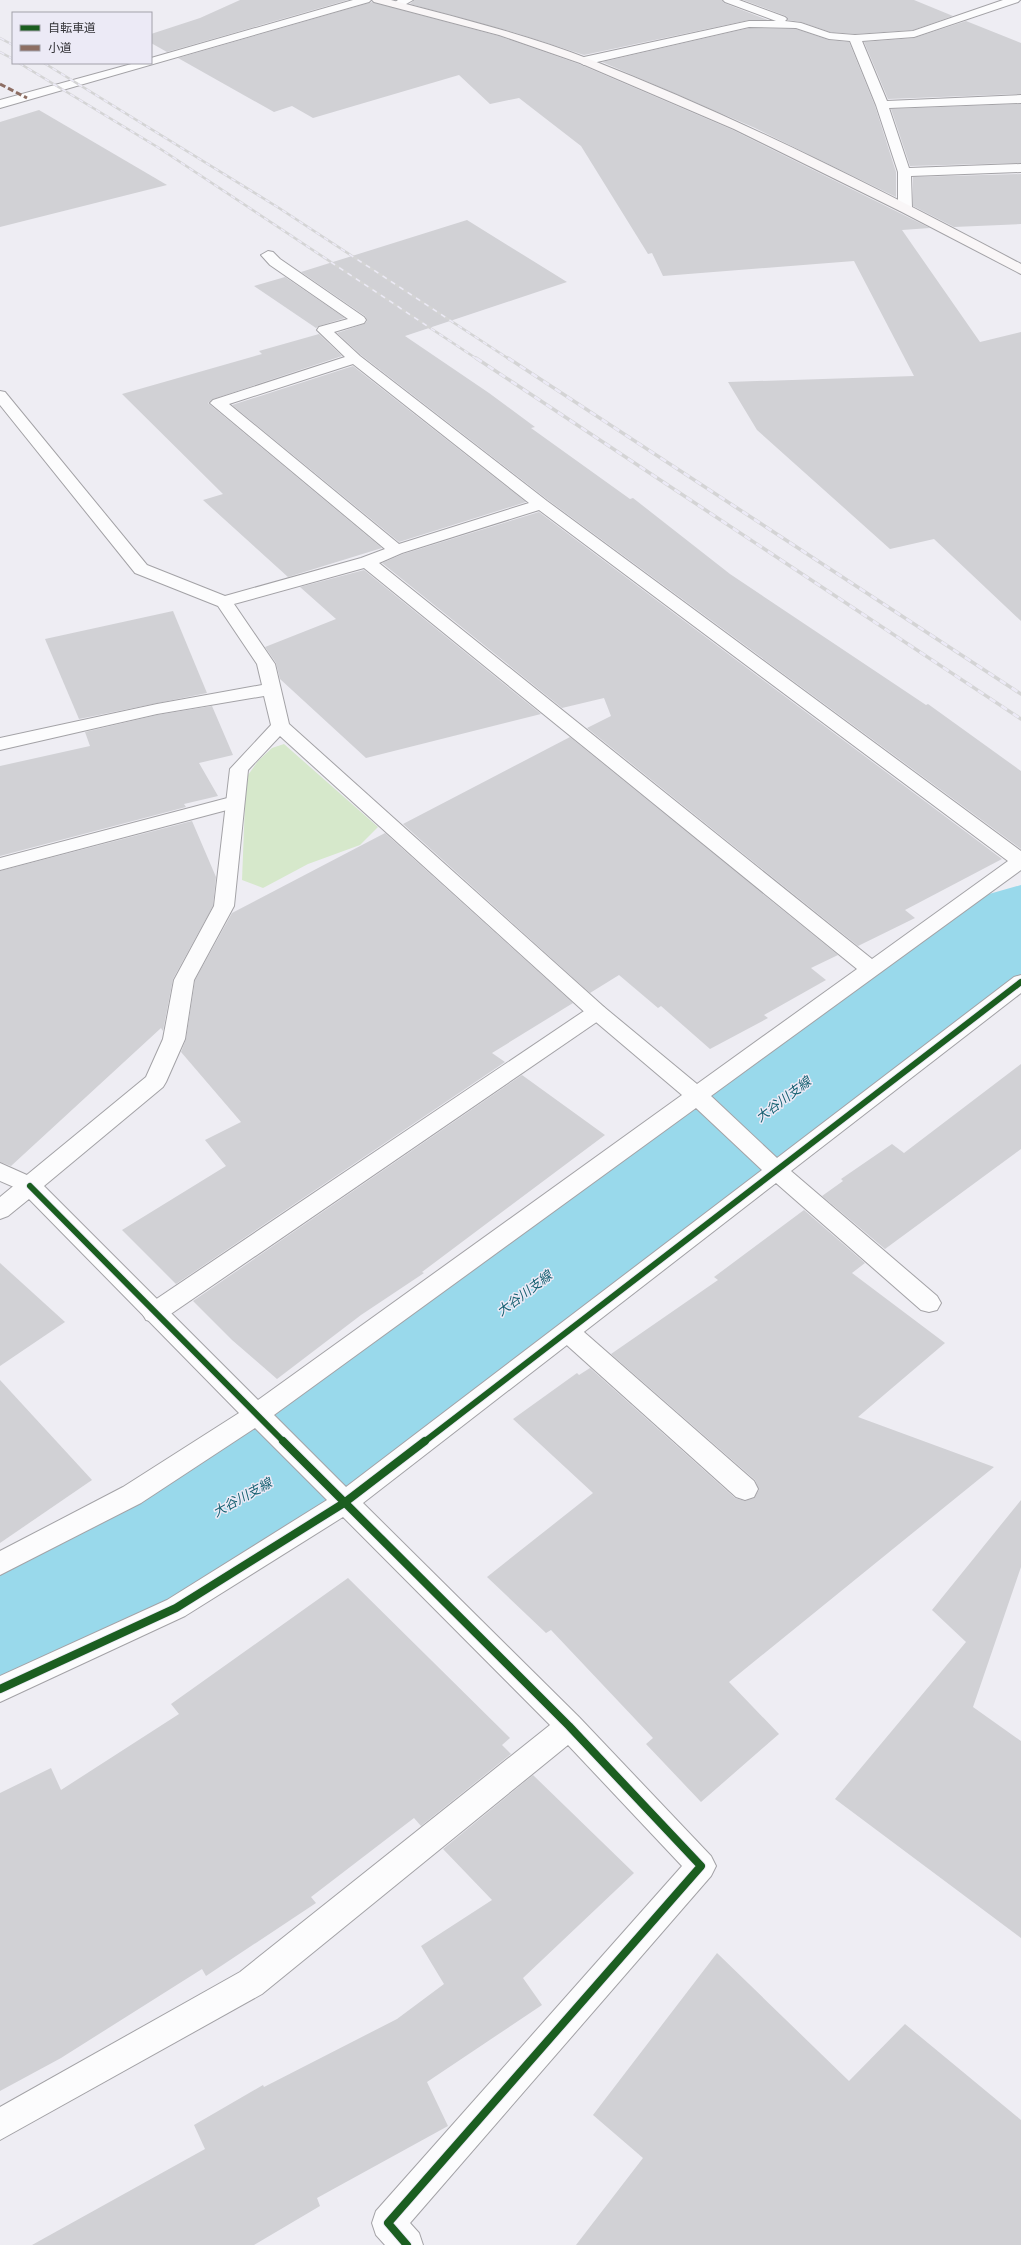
<svg xmlns="http://www.w3.org/2000/svg" width="1021" height="2245" font-family="'Open Sans','Noto Sans JP',sans-serif">
  <style>
    .green { fill: #d6e8cb }
    .lines { fill: none; stroke-linecap: round; stroke-linejoin: round }
    .river { fill: #99d9eb; fill-rule: evenodd }
    .building { fill: #d1d1d5 }
    .lane-casing { stroke: #a3a2a6; stroke-width: 2 }
    .street-casing { stroke: #a3a2a6; stroke-width: 2 }
    .secondary-casing { stroke: #a3a2a6; stroke-width: 2 }
    .lane { fill: #fcfcfd; fill-rule: evenodd }
    .street { fill: #fcfcfd; fill-rule: evenodd }
    .secondary { fill: #f9f6f7; fill-rule: evenodd }
    .rail-far1-casing { stroke: #d4d4d5; stroke-width: 2.5 }
    .rail-casing { stroke: #d4d4d5; stroke-width: 3.5 }
    .rail-far1 { stroke: #eceaf6; stroke-width: 1.5; stroke-dasharray: 5; stroke-linecap: butt }
    .rail { stroke: #eceaf6; stroke-width: 2.5; stroke-dasharray: 7; stroke-linecap: butt }
    .quiet { stroke: #8d6e63; stroke-width: 3; stroke-dasharray: 6 3; stroke-linecap: butt }
    .cycleway-far1-casing { stroke: #eceaf6; stroke-width: 8 }
    .cycleway-casing { stroke: #eceaf6; stroke-width: 10 }
    .cycleway-far1 { stroke: #1b5e20; stroke-width: 6 }
    .cycleway { stroke: #1b5e20; stroke-width: 8 }
    .labels { text-anchor: middle; dominant-baseline: central; stroke-width: 3; stroke-linejoin: round; paint-order: stroke }
    .water-label { font-size: 13px; font-style: italic; fill: #156071; stroke: #eceaf6 }
  </style>
  <rect width="100%" height="100%" fill="#eeedf3"/>
  <path class="green" d="M284 744 378 827 360 845 308 864 263 888 242 880 246 778 258 761 272 748Z"/>
  <g class="lines">
    <path class="river" d="M1021 885V978L313 1529 52 1668 0 1687V1551L215 1445 982 896Z"/>
  </g>
  <g class="building">
    <path d="M240 0H348L167 52 151 43V34L200 18Z"/>
    <path d="M414 0H722L724 3 768 20H749L584 55 516 33 410 4Z"/>
    <path d="M743 0H914L953 16 913 30 855 34 830 32 801 22 788 20 786 16Z"/>
    <path d="M372 2 499 36 579 64 733 130 930 228 902 230 980 342 1021 332V621L934 539 890 549 757 430 728 382 914 376 854 261 663 276 652 253 648 254 581 146 519 98 490 104 459 75 313 118 292 106 274 112 178 58Z"/>
    <path d="M966 21 1021 43V94L888 99 864 42 914 38Z"/>
    <path d="M749 28 796 29 829 40 849 42 875 106 896 172V197L755 128 602 62Z"/>
    <path d="M1021 104V163L910 166 891 109Z"/>
    <path d="M39 110 167 185 0 227V122Z"/>
    <path d="M1021 174V224L954 227 913 206V177Z"/>
    <path d="M467 220 567 282 405 336 489 393 535 427 531 428 630 499 633 498 730 574 926 705 928 704 1021 771V849L548 500 361 355 337 333 364 324 367 321 365 316 301 272Z"/>
    <path d="M285 277 345 318 319 326 316 328 254 286Z"/>
    <path d="M319 334 342 356 213 399 208 403 382 548 288 577 203 500 223 494 122 394 262 354 259 351Z"/>
    <path d="M353 366 526 502 399 542 232 405Z"/>
    <path d="M539 512 1002 859 905 910 915 918 858 946 587 728 611 716 604 698 562 708 382 563 403 554Z"/>
    <path d="M364 570 541 714 366 758 280 679 276 663 265 647 336 619 300 587Z"/>
    <path d="M173 611 207 693 79 719 45 639Z"/>
    <path d="M212 706 233 755 199 763 218 796 184 804 186 807 0 856V766L90 746 85 732 157 715Z"/>
    <path d="M570 737 838 955 811 968 826 980 764 1015 768 1018 710 1049 661 1006 658 1008 619 975 590 993 403 824Z"/>
    <path d="M192 821 216 877 213 906 173 979 163 1031 161 1028 11 1166 0 1162V871Z"/>
    <path d="M385 833 573 1003 492 1053 505 1062 176 1284 122 1230 226 1166 205 1140 241 1122 181 1052 186 1039 195 980 232 913Z"/>
    <path d="M1021 1064V1149L885 1249 822 1196 843 1181 841 1179 892 1144 904 1153Z"/>
    <path d="M522 1075 605 1135 422 1272 424 1273 361 1315 277 1379 232 1340 193 1301Z"/>
    <path d="M804 1210 865 1263 852 1273 945 1343 858 1417 994 1467 729 1682 779 1734 701 1802 646 1744 653 1738 551 1630 546 1633 487 1577 593 1493 513 1419 577 1373 579 1375 590 1368 735 1498 745 1501 754 1498 759 1490 755 1480 611 1354 718 1280 714 1277Z"/>
    <path d="M0 1263 65 1322 0 1366Z"/>
    <path d="M0 1380 92 1480 0 1543Z"/>
    <path d="M1021 1500V1567L973 1707 1021 1741V1938L835 1799 966 1642 932 1610Z"/>
    <path d="M348 1578 510 1738 502 1745 511 1754 421 1826 414 1818 311 1897 316 1903 206 1976 202 1969 61 2058 0 2091V1793L51 1768 61 1790 179 1714 171 1704Z"/>
    <path d="M533 1775 634 1873 523 1978 542 2005 427 2082 448 2126 317 2198 320 2206 254 2245H32L205 2149 194 2125 263 2085 264 2087 397 2019 444 1984 421 1946 492 1900 443 1849Z"/>
    <path d="M717 1953 849 2081 905 2024 1021 2120V2245H576L643 2158 593 2115Z"/>
  </g>
  <g class="lines">
    <defs>
      <g id="lane">
        <path d="M235 796 242 798 244 802 242 806 0 870V858Z"/>
        <path d="M597 1005 604 1007 607 1012 604 1017 162 1320 154 1322 146 1320 142 1313 146 1306 590 1007Z"/>
        <path d="M0 1163 38 1180 41 1186 38 1192 30 1194 0 1181Z"/>
        <path d="M568 1322 576 1325 754 1481 758 1489 754 1497 745 1500 736 1497 560 1339 556 1332 560 1325Z"/>
      </g>
      <g id="street">
        <path d="M353 0H371L369 2 0 108V100L135 63H151V58Z"/>
        <path d="M398 0H413L401 7H393L391 5Z"/>
        <path d="M723 0H739L785 17 787 19 785 21 801 23 830 33 855 35 913 31 1003 0H1020L1018 2 914 37 862 41 887 101 1021 95V103L889 108 909 168 1021 164V172L911 176 912 208 910 211H900L898 208V172L876 105 850 41 829 39 796 28 749 27 584 65 578 61 584 57 749 21H776L725 2Z"/>
        <path d="M268 251 273 252 280 259 364 317 366 320 364 323 334 332 360 356 547 501 1021 851V870L711 1096 777 1158 1014 977 1021 975V993L791 1171 937 1296 941 1303 937 1310 929 1312 921 1310 776 1183 363 1503 579 1717 711 1856 716 1866 711 1876 410 2223 419 2233 423 2245H385L376 2235 372 2223 376 2211 682 1866 568 1745 262 1994 0 2140V2107L240 1972 550 1725 343 1517 185 1616 0 1702V1676L167 1600 327 1500 255 1428 141 1503 0 1575V1551L123 1487 239 1413 29 1199 8 1216 0 1219V1197L146 1077 163 1039 174 980 214 906 230 769 271 725 264 696 157 714 0 750V738L157 704 262 685 257 664 218 606 135 573 0 405V391L5 392 147 565 225 596 361 558 385 549 210 403 213 400 345 357 317 330 319 327 348 319 270 265 261 255ZM353 364 529 503 399 544 229 404ZM539 510 1008 861 872 959 379 563 402 553ZM364 568 857 969 697 1084 604 1007 289 724 275 664 234 604ZM280 736 590 1017 682 1095 258 1400 44 1186 163 1087 166 1082 185 1039 194 980 234 906 248 770ZM696 1108 762 1170 346 1487 274 1415Z"/>
      </g>
      <path id="secondary" d="M372 0H391C458 18 525 34 589 59 738 117 880 189 1021 264V274L900 211 734 129 580 63 499 35 374 2Z"/>
    </defs>
    <use href="#lane" class="lane-casing"/>
    <use href="#street" class="street-casing"/>
    <use href="#secondary" class="secondary-casing"/>
    <use href="#lane" class="lane"/>
    <use href="#street" class="street"/>
    <use href="#secondary" class="secondary"/>
    <defs>
      <g id="rail-far1">
        <path d="M0 38 13 45"/>
        <path d="M0 52 13 59"/>
        <path d="M19 63 159 148 477 359"/>
        <path d="M44 63 279 208 509 359"/>
      </g>
      <g id="rail">
        <path d="M476 358 1021 719"/>
        <path d="M508 358 1021 694"/>
      </g>
    </defs>
    <use href="#rail-far1" class="rail-far1-casing"/>
    <use href="#rail" class="rail-casing"/>
    <use href="#rail-far1" class="rail-far1"/>
    <use href="#rail" class="rail"/>
    <path class="quiet" d="M0 84 27 98"/>
    <defs>
      <g id="cycleway-far1">
        <path d="M30 1186 284 1442"/>
        <path d="M424 1442 1021 982"/>
      </g>
      <g id="cycleway">
        <path d="M283 1441 569 1726 701 1866 388 2223 407 2245"/>
        <path d="M0 1689 176 1608 344 1503 425 1441"/>
      </g>
    </defs>
    <use href="#cycleway-far1" class="cycleway-far1-casing"/>
    <use href="#cycleway" class="cycleway-casing"/>
    <use href="#cycleway-far1" class="cycleway-far1"/>
    <use href="#cycleway" class="cycleway"/>
  </g>
  <g class="labels">
    <g class="water-label">
      <text transform="translate(783 1099) rotate(-37)">大谷川支線</text>
      <text transform="translate(524 1293) rotate(-37)">大谷川支線</text>
      <text transform="translate(242 1497) rotate(-29)">大谷川支線</text>
    </g>
  </g>
  <rect x="12" y="12" width="140" height="52" fill="#eceaf6" stroke="#a2a1aa"/>
  <rect x="20" y="25" width="20" height="6" fill="#1b5e20" stroke="#a2a1aa"/>
  <text x="48" y="32" font-size="12" fill="#333337">自転車道</text>
  <rect x="20" y="45" width="20" height="6" fill="#8d6e63" stroke="#a2a1aa"/>
  <text x="48" y="52" font-size="12" fill="#333337">小道</text>
</svg>
